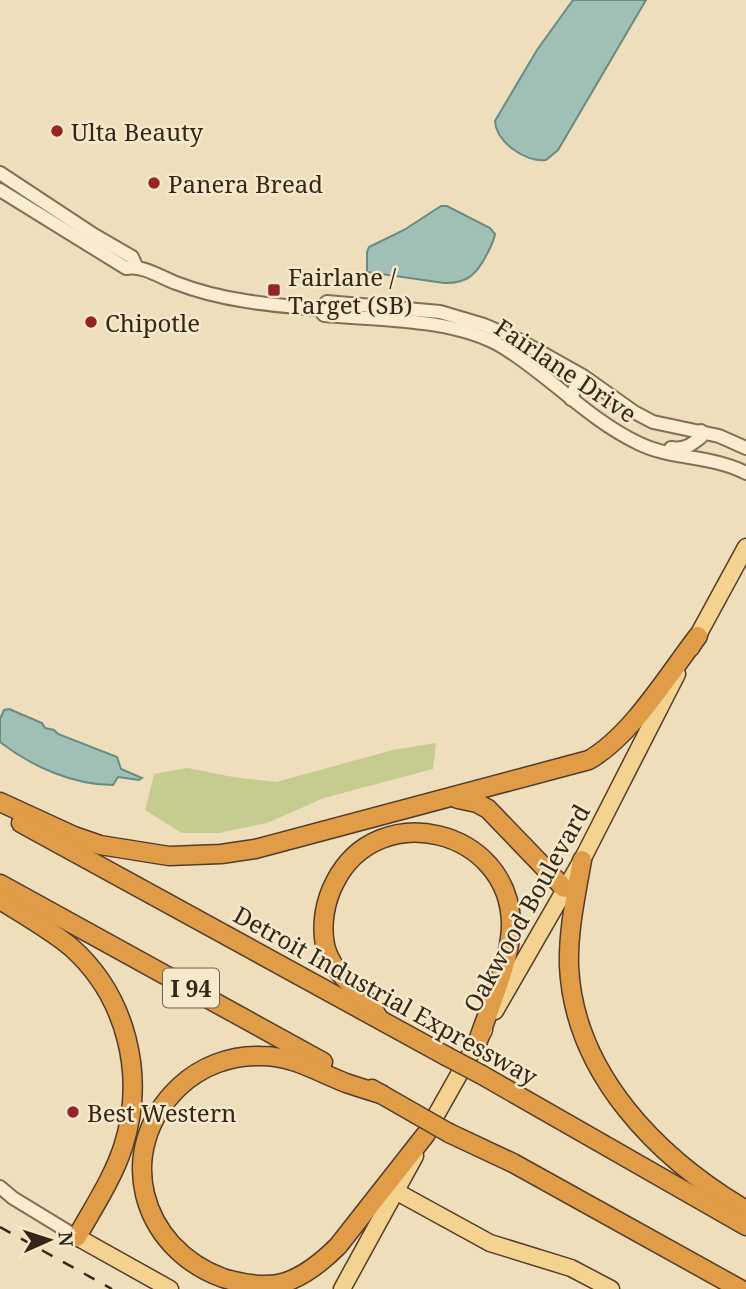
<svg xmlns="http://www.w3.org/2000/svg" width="746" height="1289" font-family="'Noto Serif',serif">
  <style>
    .green { fill: #c6cc90 }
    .water { fill: #a0bfb5; stroke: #688c82; stroke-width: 2 }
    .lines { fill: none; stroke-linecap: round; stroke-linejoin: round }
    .minor-casing { stroke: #866e55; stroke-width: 16 }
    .major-casing { stroke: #533c2a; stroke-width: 19 }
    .highway-casing { stroke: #533c2a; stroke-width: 21 }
    .minor { stroke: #f9eccf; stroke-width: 12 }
    .major { stroke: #f4d391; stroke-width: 16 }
    .highway { stroke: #e19c48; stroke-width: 18 }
    .rail { stroke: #34271a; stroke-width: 2.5; stroke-dasharray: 12 12; stroke-linecap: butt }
    .highway-bridge-casing { stroke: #533c2a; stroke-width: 21; stroke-linecap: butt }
    .highway-bridge { stroke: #e19c48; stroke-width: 18 }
    .poi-dot { fill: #952427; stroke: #f6e9cb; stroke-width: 2.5 }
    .labels { text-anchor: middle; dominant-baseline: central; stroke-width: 5; stroke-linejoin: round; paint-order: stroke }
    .shield { fill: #f6e9cb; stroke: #6e614f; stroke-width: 2 }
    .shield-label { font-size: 23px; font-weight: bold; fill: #34271a }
    .poi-label { font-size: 24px; fill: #34271a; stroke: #f6e9cb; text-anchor: start }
    .street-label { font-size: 24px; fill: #34271a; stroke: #f6e9cb }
  </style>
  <rect width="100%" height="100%" fill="#eedebc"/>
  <path class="green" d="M436 743 433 769 324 798 267 823 219 833H182L145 810 154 774 187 768 233 777 276 782 393 750Z"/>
  <g class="water">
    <path d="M573 0H646L558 150 546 160C526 163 496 142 495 121L537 50Z"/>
    <path d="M441 206H447L490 228 495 234C494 241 490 248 487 254 477 274 467 284 444 283L367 272V252L369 247 404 230Z"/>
    <path d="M9 709 42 723 45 728 54 730 58 734 117 757 121 769 142 778 139 780 118 777 113 785C73 785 31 766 0 742V719L4 710Z"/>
  </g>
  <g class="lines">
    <defs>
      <g id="minor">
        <path d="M0 173 94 235 132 257 136 266"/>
        <path d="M0 190 126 268C143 265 160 277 176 283 222 301 271 305 319 309L324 315C380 320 454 318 503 347 550 376 588 419 638 443 672 460 712 455 746 473"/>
        <path d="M319 309 327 302 440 312 484 325 517 339 583 376 634 412 653 422 719 436 746 448"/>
        <path d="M571 399 576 385H582L594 391"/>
        <path d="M671 448C685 450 691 445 701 437V431"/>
        <path d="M0 1187 13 1198 77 1237"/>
      </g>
      <g id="major">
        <path d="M691 648 746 547"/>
        <path d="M495 1011 582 860 677 674"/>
        <path d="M426 1133 484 1030"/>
        <path d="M397 1192 490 1243 571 1268 611 1289"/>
        <path d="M77 1237 170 1289"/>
        <path d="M342 1289 415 1156"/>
      </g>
      <g id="highway">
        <path d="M458 799 477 803 488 809 564 888"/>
        <path d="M0 802 74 836 100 845 169 856 221 854 255 849 589 760C632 735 667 676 698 636"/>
        <path d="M21 823 446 1056"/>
        <path d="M582 860C576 895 568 930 569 966 574 1074 658 1158 746 1210"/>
        <path d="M0 884 323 1062"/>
        <path d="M0 900C24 915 49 929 71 947 127 997 146 1076 123 1147 113 1178 93 1208 77 1237"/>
        <path d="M378 1017C364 990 332 977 325 945 321 924 325 901 335 882 378 797 509 829 511 923 512 957 489 1008 478 1041"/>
        <path d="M482 1075 746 1226"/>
        <path d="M372 1089 414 1113"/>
        <path d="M381 1094C370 1091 358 1087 346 1083 317 1072 294 1056 261 1056 231 1055 201 1066 179 1087 113 1150 140 1248 223 1278 243 1284 266 1288 286 1282 306 1275 323 1261 338 1246L426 1134"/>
        <path d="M449 1133 513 1163 740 1289"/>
      </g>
    </defs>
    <use href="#minor" class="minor-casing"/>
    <use href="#major" class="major-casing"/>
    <use href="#highway" class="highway-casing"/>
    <use href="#minor" class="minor"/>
    <use href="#major" class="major"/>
    <use href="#highway" class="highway"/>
    <path class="rail" d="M0 1227 112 1289"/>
    <defs>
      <g id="highway-bridge">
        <path d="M446 1056 482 1075"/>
        <path d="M414 1113 449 1133"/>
      </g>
    </defs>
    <use href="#highway-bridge" class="highway-bridge-casing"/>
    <use href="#highway-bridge" class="highway-bridge"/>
  </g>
  <g class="poi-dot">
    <circle cx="57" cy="131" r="7"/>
    <circle cx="154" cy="183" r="7"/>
    <rect x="267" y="283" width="14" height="14" rx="3.5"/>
    <circle cx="91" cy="322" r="7"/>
    <circle cx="73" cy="1112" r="7"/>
  </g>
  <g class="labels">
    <rect class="shield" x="163" y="968.5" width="56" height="39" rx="5"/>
    <g class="shield-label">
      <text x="191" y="988">I 94</text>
    </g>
    <g class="poi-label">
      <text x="71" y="131">Ulta Beauty</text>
      <text x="168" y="183">Panera Bread</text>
      <text x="288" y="276">Fairlane /<tspan x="288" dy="28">Target (SB)</tspan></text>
      <text x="105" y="322">Chipotle</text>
      <text x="87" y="1112">Best Western</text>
    </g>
    <g class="street-label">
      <text transform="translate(566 370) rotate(34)">Fairlane Drive</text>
      <text transform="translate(526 908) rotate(-61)">Oakwood Boulevard</text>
      <text transform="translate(386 995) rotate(29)">Detroit Industrial Expressway</text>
    </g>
  </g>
  <g transform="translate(49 1240) rotate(87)" stroke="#f6e9cb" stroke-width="5" paint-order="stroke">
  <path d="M0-5L12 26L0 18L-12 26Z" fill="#34271a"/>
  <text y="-10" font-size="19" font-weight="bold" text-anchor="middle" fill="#34271a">N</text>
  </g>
</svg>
